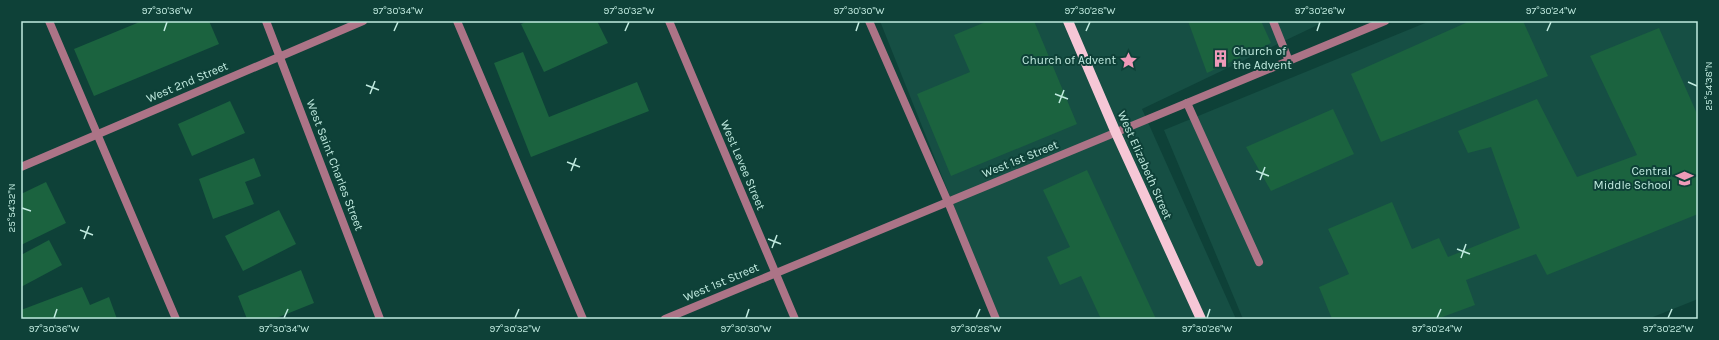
<svg xmlns="http://www.w3.org/2000/svg" width="1719" height="340" font-family="Karla,sans-serif">
  <style>
    .built { fill: #164f44 }
    .building { fill: #1b633f }
    .lines { fill: none; stroke-linecap: round; stroke-linejoin: round }
    .service { stroke: #ac7487; stroke-width: 8 }
    .minor { stroke: #ac7487; stroke-width: 8 }
    .primary { stroke: #f6c7d6; stroke-width: 10 }
    .ticks { fill: none; stroke: #c1ebe0; stroke-width: 1.5 }
    .labels { text-anchor: middle; dominant-baseline: central; stroke-width: 4; stroke-linejoin: round; paint-order: stroke }
    .poi-label { font-size: 12px; fill: #c1ebe0; stroke: #0e4138; text-anchor: end }
    .street-label { font-size: 12px; fill: #c1ebe0; stroke: #0e4138 }
    .neatline { fill: none; stroke: #c1ebe0; stroke-width: 1.5 }
    .ticks-label { font-size: 10px; text-anchor: middle; fill: #c1ebe0 }
  </style>
  <rect width="100%" height="100%" fill="#0e4138"/>
  <g class="built">
    <path d="M880 21H1326L1142 109 1236 319H999Z"/>
    <path d="M1430 21H1698V299L1648 319H1243L1164 130Z"/>
  </g>
  <g class="building">
    <path d="M142 21H209L219 44 94 96 74 49Z"/>
    <path d="M528 21H597L608 43 544 72 521 24Z"/>
    <path d="M988 21H1034L1077 124 951 176 917 94 970 72 954 35Z"/>
    <path d="M1188 21H1261L1271 43 1207 73Z"/>
    <path d="M1470 21H1523L1548 76 1381 142 1351 74Z"/>
    <path d="M1659 28 1698 116V214L1547 275 1536 254 1466 280 1475 305 1437 319H1332L1319 287 1349 274 1328 229 1392 202 1412 249 1439 238 1448 257 1520 228 1491 147 1468 153 1458 131 1537 99 1577 177 1637 155 1590 56Z"/>
    <path d="M523 52 549 117 637 82 649 111 531 157 494 63Z"/>
    <path d="M230 101 245 133 192 156 178 124Z"/>
    <path d="M1333 109 1354 154 1271 191 1246 147Z"/>
    <path d="M254 158 261 176 245 182 254 204 213 219 199 179Z"/>
    <path d="M1087 170 1156 319H1101L1081 276 1060 285 1047 257 1070 247 1043 190Z"/>
    <path d="M46 182 66 223 21 245V194Z"/>
    <path d="M279 210 296 244 243 271 225 236Z"/>
    <path d="M49 240 62 265 21 287V255Z"/>
    <path d="M301 270 314 303 274 319H247L238 296Z"/>
    <path d="M82 287 90 305 109 297 117 319H21V310Z"/>
  </g>
  <g class="lines">
    <g class="service">
      <path d="M49 21 176 319"/>
      <path d="M457 21 583 319"/>
      <path d="M869 21 948 202 996 319"/>
      <path d="M1273 21 1289 61"/>
      <path d="M1187 103 1259 262"/>
    </g>
    <g class="minor">
      <path d="M266 21 380 319"/>
      <path d="M669 21 795 319"/>
      <path d="M21 167 363 21"/>
      <path d="M665 319 1385 21"/>
    </g>
    <path class="primary" d="M1068 21 1116 133 1201 319"/>
  </g>
  <path class="ticks" d="M164 31 167 22M394 31 398 22M625 31 629 22M856 31 859 22M1086 31 1090 22M1317 31 1320 22M1547 31 1551 22M1688 82 1697 86M366 85 379 90M370 94 375 81M1055 94 1068 99M1059 103 1064 90M567 162 580 167M571 171 576 158M1256 171 1269 176M1260 180 1265 167M22 208 31 211M80 230 93 235M84 239 89 226M768 239 781 244M772 248 777 235M1457 249 1470 254M1461 258 1466 244M54 318 57 309M284 318 288 309M515 318 519 309M746 318 749 309M976 318 980 309M1207 318 1210 309M1437 318 1441 309M1668 318 1672 309"/>
  <defs>
    <symbol id="building-bare" viewBox="-9 -9 18 18"><path d="M-4-6H4V6H1V3H-1V6H-4ZM-2.5-4.3h1.7v1.8h-1.7ZM.8-4.3h1.7v1.8H.8ZM-2.5-1h1.7V.8h-1.7ZM.8-1h1.7V.8H.8Z" fill="#ef9ab8" stroke="#0e4138" stroke-width="2.5" paint-order="stroke"/></symbol>
    <symbol id="sight-bare" viewBox="-9 -9 18 18"><path d="M0-6L1.8-2.2L6-1.7L2.9 1.2L3.7 5.4L0 3.3L-3.7 5.4L-2.9 1.2L-6-1.7L-1.8-2.2Z" fill="#ef9ab8" stroke="#0e4138" stroke-width="2.5" paint-order="stroke"/></symbol>
    <symbol id="school-bare" viewBox="-9 -9 18 18"><path d="M0-5L7-2L0 1L-7-2ZM-4 1L0 2.5L4 1V4Q0 6-4 4Z" fill="#ef9ab8" stroke="#0e4138" stroke-width="2.5" paint-order="stroke"/></symbol>
  </defs>
  <g fill-rule="evenodd">
    <use href="#building-bare" x="1208" y="46" width="25" height="25"/>
    <use href="#sight-bare" x="1116" y="48" width="25" height="25"/>
    <use href="#school-bare" x="1672" y="166" width="25" height="25"/>
  </g>
  <g class="labels">
    <g class="poi-label">
      <text x="1233" y="51" text-anchor="start">Church of<tspan x="1233" dy="14">the Advent</tspan></text>
      <text x="1116" y="60">Church of Advent</text>
      <text x="1671" y="171">Central<tspan x="1671" dy="14">Middle School</tspan></text>
    </g>
    <g class="street-label">
      <text transform="translate(187 82) rotate(-23)">West 2nd Street</text>
      <text transform="translate(1020 159) rotate(-22)">West 1st Street</text>
      <text transform="translate(335 165) rotate(69)">West Saint Charles Street</text>
      <text transform="translate(743 165) rotate(67)">West Levee Street</text>
      <text transform="translate(1145 165) rotate(66)">West Elizabeth Street</text>
      <text transform="translate(721 282) rotate(-23)">West 1st Street</text>
    </g>
  </g>
  <rect width="1719" height="340" fill="none" stroke="#0e4138" stroke-width="44"/>
  <rect x="22" y="22" width="1675" height="296" class="neatline"/>
  <g class="ticks-label">
    <text x="167" y="14">97°30'36"W</text>
    <text x="398" y="14">97°30'34"W</text>
    <text x="629" y="14">97°30'32"W</text>
    <text x="859" y="14">97°30'30"W</text>
    <text x="1090" y="14">97°30'28"W</text>
    <text x="1320" y="14">97°30'26"W</text>
    <text x="1551" y="14">97°30'24"W</text>
    <text transform="translate(1708 86) rotate(-90)" y="4">25°54'38"N</text>
    <text transform="translate(11 208) rotate(-90)" y="4">25°54'32"N</text>
    <text x="54" y="332">97°30'36"W</text>
    <text x="284" y="332">97°30'34"W</text>
    <text x="515" y="332">97°30'32"W</text>
    <text x="746" y="332">97°30'30"W</text>
    <text x="976" y="332">97°30'28"W</text>
    <text x="1207" y="332">97°30'26"W</text>
    <text x="1437" y="332">97°30'24"W</text>
    <text x="1668" y="332">97°30'22"W</text>
  </g>
</svg>
